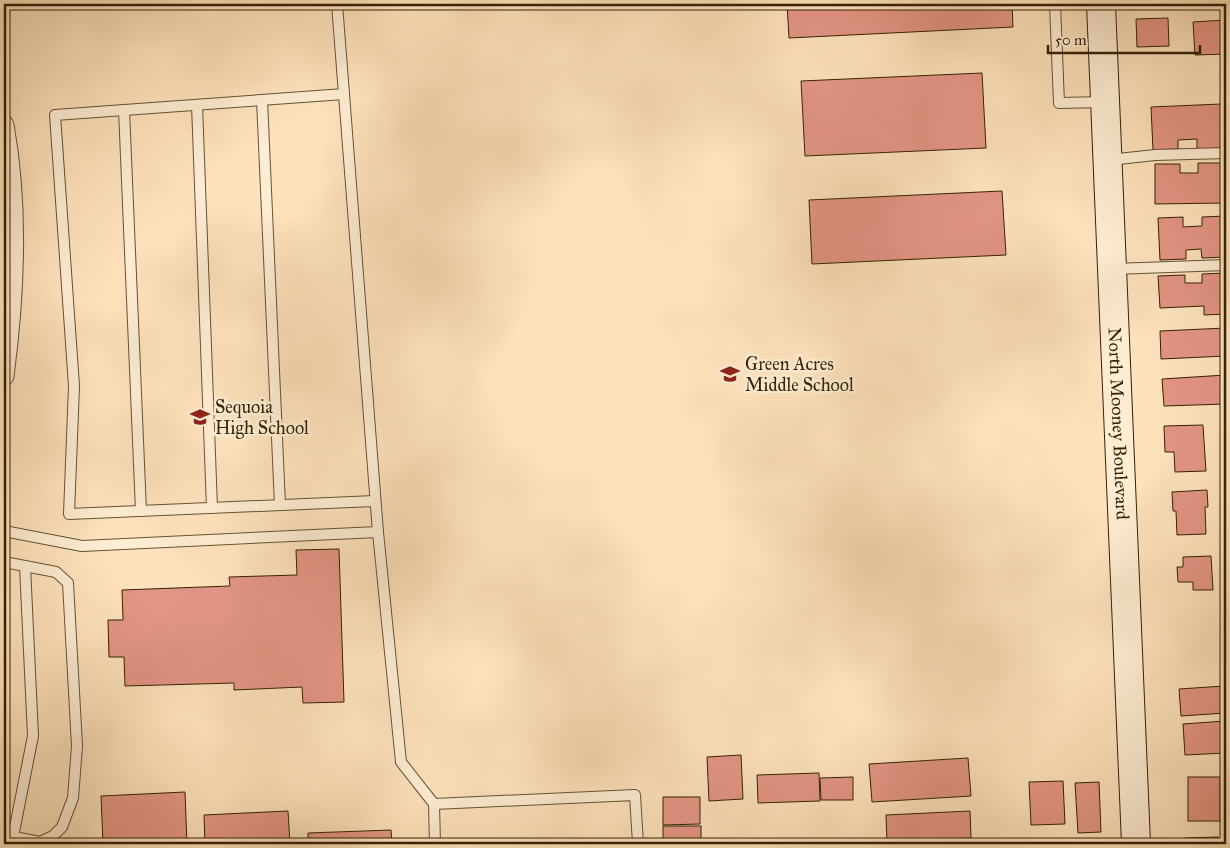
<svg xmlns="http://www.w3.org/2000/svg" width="1230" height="848" font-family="'IM FELL Great Primer',serif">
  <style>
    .building { fill: #e39585; stroke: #342205 }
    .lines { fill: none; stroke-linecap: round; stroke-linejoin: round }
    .lane-casing { stroke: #665233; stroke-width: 12 }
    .street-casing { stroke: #665233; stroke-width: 21 }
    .secondary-casing { stroke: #342205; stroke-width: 30 }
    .lane { stroke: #feecd3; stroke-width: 10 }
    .street { stroke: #feecd3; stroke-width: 19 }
    .secondary { stroke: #feecd3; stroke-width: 28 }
    .labels { text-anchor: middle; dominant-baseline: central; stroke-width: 5; stroke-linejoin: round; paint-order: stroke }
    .poi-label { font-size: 18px; fill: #342205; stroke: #feecd3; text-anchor: start }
    .street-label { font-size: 18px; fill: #342205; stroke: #feecd3 }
  </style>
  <rect width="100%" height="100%" fill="#fde2bc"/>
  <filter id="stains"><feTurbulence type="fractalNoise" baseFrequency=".004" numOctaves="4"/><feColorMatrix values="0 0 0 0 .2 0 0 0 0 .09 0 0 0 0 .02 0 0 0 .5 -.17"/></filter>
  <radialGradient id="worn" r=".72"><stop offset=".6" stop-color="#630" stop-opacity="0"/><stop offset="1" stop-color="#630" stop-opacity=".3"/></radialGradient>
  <g class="building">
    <path d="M589 4H648L590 7Z"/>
    <path d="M787 4H1012L1013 27 789 38Z"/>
    <path d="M1168 18 1169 46 1137 47 1136 19Z"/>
    <path d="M1226 20V54L1195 55 1193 22Z"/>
    <path d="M982 73 986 148 805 156 801 81Z"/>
    <path d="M1221 104 1223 148 1197 149V139L1178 140V149L1153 150 1151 107Z"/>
    <path d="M1198 163H1223L1224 203 1155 204V164H1180V173H1198Z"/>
    <path d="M1002 191 1006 255 812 264 809 200Z"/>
    <path d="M1226 216V257L1202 258 1201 249 1186 250V259L1160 260 1158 218 1183 217V227L1202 226V217Z"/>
    <path d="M1226 273V314L1204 315V306L1160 308 1158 276 1185 275V283H1202V274Z"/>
    <path d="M1226 328V356L1161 359 1160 331Z"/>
    <path d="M1226 375V404L1164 406 1162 379Z"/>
    <path d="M1203 425 1206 471 1175 472 1174 452H1165L1164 426Z"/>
    <path d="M1207 490 1208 507H1205L1206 534 1177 535 1176 511H1173L1172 492Z"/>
    <path d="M339 549 344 702 303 703 302 687 234 690V683L125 686 124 657H109L108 620H123L122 590 230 586 229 577 297 575 296 550Z"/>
    <path d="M1211 556 1213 590H1193V582H1178L1177 567H1183V557Z"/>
    <path d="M1224 686 1226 713 1181 716 1179 689Z"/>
    <path d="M1226 721V753L1185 755 1183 724Z"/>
    <path d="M741 755 743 799 709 801 707 757Z"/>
    <path d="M968 758 971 796 872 802 869 764Z"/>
    <path d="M819 773 820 801 758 803 757 775Z"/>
    <path d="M853 777V800H821L820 778Z"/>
    <rect x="1188" y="777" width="32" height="44"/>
    <path d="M1063 781 1065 824 1031 825 1029 782Z"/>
    <path d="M1099 782 1101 832 1078 833 1075 783Z"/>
    <path d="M185 792 187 844H103L101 796Z"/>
    <path d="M663 797H700V824L663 825Z"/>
    <path d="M288 811 290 844H205L204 815Z"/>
    <path d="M970 811 971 838 887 842 886 815Z"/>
    <rect x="663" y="826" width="38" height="18"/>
    <path d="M391 830 392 844H308V833Z"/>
    <rect x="1224" y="833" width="2" height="11"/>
    <path d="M1218 837V844H1185V838Z"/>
  </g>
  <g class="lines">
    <defs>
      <g id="lane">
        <path d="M337 4 378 532 401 762 434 804 635 795 638 844"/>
        <path d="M1055 4 1059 103 1104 102"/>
        <path d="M344 94 55 115 74 386 69 514 375 501"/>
        <path d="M262 100 280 505"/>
        <path d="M197 105 212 508"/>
        <path d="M124 110 141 511"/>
        <path d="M1109 160 1155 155 1226 153"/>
        <path d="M1113 269 1226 265"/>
        <path d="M4 531 82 546 378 532"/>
        <path d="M4 562 56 572 68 583 77 746 73 798 62 827 53 836 40 842 4 835"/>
        <path d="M434 804 435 844"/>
        <path d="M13 837 33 736 25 566"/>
      </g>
      <path id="street" d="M4 125C19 208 15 293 4 376"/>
      <g id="secondary">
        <path id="s1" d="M1101 4 1136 844"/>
      </g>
    </defs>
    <use href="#lane" class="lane-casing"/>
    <use href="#street" class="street-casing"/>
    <use href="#secondary" class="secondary-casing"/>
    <use href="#lane" class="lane"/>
    <use href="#street" class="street"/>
    <use href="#secondary" class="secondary"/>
  </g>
  <defs>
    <symbol id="school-bare" viewBox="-9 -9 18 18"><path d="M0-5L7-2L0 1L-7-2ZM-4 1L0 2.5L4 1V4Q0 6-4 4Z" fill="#8f2418" stroke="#feecd3" stroke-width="2.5" paint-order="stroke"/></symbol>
  </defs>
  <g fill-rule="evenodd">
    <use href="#school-bare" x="716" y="360" width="28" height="28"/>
    <use href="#school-bare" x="186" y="403" width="28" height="28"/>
  </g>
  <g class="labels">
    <g class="poi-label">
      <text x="745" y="364">Green Acres<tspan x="745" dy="21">Middle School</tspan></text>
      <text x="215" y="407">Sequoia<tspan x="215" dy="21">High School</tspan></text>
    </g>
    <g class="street-label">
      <text stroke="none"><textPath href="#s1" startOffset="420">North Mooney Boulevard</textPath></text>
    </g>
  </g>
  <rect width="1230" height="848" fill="none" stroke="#fde2bc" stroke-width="20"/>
  <rect x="5" y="5" width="1220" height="838" fill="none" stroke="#342205" stroke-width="2.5"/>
  <rect x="10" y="10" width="1210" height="828" fill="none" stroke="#342205"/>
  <path d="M1048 45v8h152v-8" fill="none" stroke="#342205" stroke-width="2.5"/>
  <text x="1055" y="45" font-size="15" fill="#342205" stroke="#feecd3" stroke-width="4" paint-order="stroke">50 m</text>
  <rect width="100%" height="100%" filter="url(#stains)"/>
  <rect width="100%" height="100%" fill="url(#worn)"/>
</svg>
